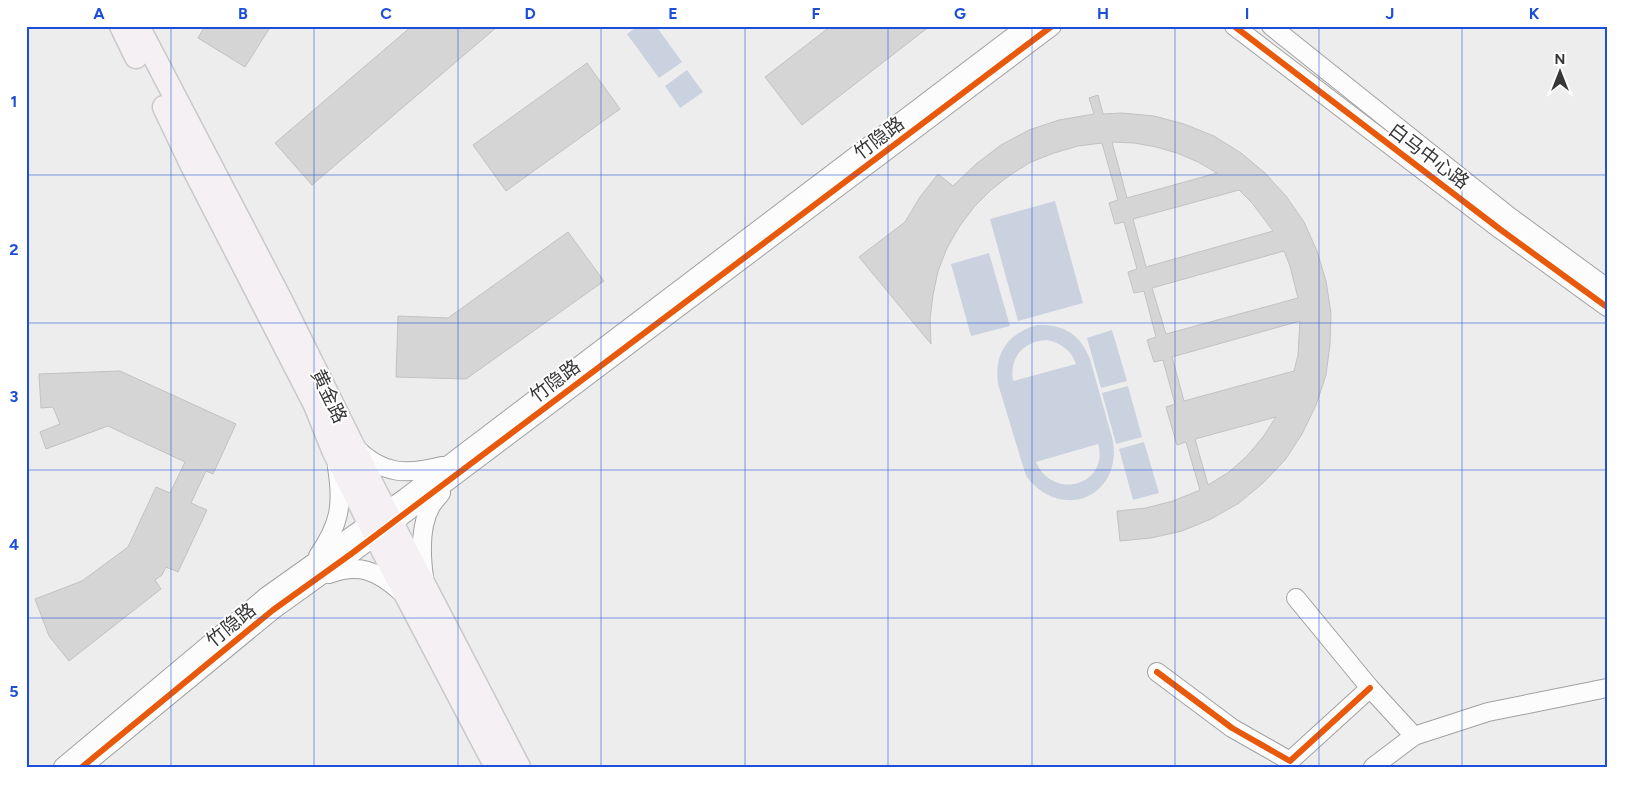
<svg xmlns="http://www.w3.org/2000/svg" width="1633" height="793" font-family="Figtree,'Noto Sans SC',sans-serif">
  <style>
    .green { fill: #cbd2df; fill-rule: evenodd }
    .building { fill: #d5d5d5; stroke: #c2c2c2; fill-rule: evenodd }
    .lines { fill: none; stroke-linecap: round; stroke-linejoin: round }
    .minor-casing { stroke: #a1a1a2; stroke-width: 20 }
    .major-casing { stroke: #c9c9c9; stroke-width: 25 }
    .minor { stroke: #fcfcfc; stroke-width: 18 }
    .major { stroke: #f4f0f3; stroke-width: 22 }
    .cycleway-casing { stroke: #fff; stroke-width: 9 }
    .cycleway { stroke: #e8590c; stroke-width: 6 }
    .grid { fill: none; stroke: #1d4ed8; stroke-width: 1; stroke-opacity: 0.55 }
    .labels { text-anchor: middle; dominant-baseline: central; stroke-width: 4; stroke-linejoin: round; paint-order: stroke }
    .street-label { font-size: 19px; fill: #373737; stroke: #fff }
    .neatline { fill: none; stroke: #1d4ed8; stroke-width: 2 }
    .grid-label { font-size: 16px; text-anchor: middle; font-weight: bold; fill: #1d4ed8 }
  </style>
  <rect width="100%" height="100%" fill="#ededed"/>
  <g class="green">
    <path d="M638 26H656L682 62 659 78 627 34Z"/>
    <path d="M687 70 703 92 680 108 665 86Z"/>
    <path d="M1055 201 1083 303 1018 321 990 219Z"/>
    <path d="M989 253 1010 326 971 336 951 264Z"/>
    <path d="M1037 325C1064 324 1080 334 1090 359L1113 441C1122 498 1060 522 1026 476L998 384C994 353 1007 334 1037 325ZM1047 340C1061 343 1071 350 1076 364L1013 381C1009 357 1024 341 1047 340ZM1098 444C1110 484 1053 502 1036 462Z"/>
    <path d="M1112 330 1127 381 1101 388 1087 338Z"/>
    <path d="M1128 386 1142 437 1116 444 1102 393Z"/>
    <path d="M1144 442 1159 493 1133 500 1119 449Z"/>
  </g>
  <g class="building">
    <path d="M205 26H271L245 67 198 38Z"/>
    <path d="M412 26H498L312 185 275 143Z"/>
    <path d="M831 26H930L802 125 765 77Z"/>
    <path d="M587 63 620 109 506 191 473 145Z"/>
    <path d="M1098 95 1103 114 1122 113 1154 116 1184 124 1214 136 1241 153 1265 173 1286 196 1304 222 1317 251 1326 281 1331 313 1330 344 1326 375 1316 405 1302 434 1285 460 1263 483 1239 503 1211 519 1182 531 1151 538 1120 541 1117 511 1146 508 1173 501 1200 490 1186 442 1177 445 1166 407 1175 404 1163 360 1154 362 1147 340 1156 337 1144 291 1134 293 1128 272 1137 269 1124 222 1115 224 1109 203 1118 200 1102 143 1078 146 1054 153 1031 162 1010 175 991 190 974 207 959 227 947 248 938 271 933 295 930 319 931 344 859 257 905 222 920 197 938 174 953 186 976 164 1001 145 1029 130 1059 120 1094 114 1089 98ZM1112 142 1134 143 1156 147 1177 153 1198 162 1217 173 1127 198ZM1239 190 1252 203 1273 231 1146 267 1133 219ZM1284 251 1290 266 1298 298 1166 334 1152 288ZM1300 321 1298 355 1294 371 1184 401 1172 357ZM1276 417 1263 437 1247 456 1229 472 1208 485 1195 439Z"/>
    <path d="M568 232 604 281 466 379 396 377 398 316 448 318Z"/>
    <path d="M120 371 236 424 213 474 206 471 191 503 207 510 178 572 166 567 162 575 155 580 161 589 69 661 49 636 35 599 82 581 128 547 156 487 170 493 185 462 108 426 46 449 40 432 60 424 53 407 41 408 39 374Z"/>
  </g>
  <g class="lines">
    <defs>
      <g id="minor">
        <path d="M1234 26 1501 230 1607 307"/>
        <path d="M1271 26 1510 217 1607 288"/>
        <path d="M356 448C383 475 407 475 442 466"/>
        <path d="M318 556C340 524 343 505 337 467"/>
        <path d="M329 574C360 563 377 571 400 591"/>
        <path d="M424 577C421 555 420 525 431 506 434 501 438 497 441 493"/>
        <path d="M1296 598 1370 688 1414 736"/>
        <path d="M1157 672 1232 728 1290 761 1370 688"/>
        <path d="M63 767 267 596 405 498 1027 26"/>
        <path d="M82 767 273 610 351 554 1052 26"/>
        <path d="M1373 767 1414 736 1488 712 1607 688"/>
      </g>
      <g id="major">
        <path d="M121 26 136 57"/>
        <path d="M138 26 280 298 374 488 519 767"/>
        <path d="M164 107 191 164 315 405 333 450 388 561 496 767"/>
      </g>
    </defs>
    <use href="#minor" class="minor-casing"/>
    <use href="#major" class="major-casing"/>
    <use href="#minor" class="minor"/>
    <use href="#major" class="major"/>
    <defs>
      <g id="cycleway">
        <path d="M1234 26 1501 230 1607 307"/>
        <path d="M1157 672 1232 728 1290 761 1370 688"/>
        <path d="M82 767 273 610 351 554 1052 26"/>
      </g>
    </defs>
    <use href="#cycleway" class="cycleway-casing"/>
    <use href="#cycleway" class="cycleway"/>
  </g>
  <path class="grid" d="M171 26V767M314 26V767M458 26V767M601 26V767M745 26V767M888 26V767M1032 26V767M1175 26V767M1319 26V767M1462 26V767M26 175H1607M26 323H1607M26 470H1607M26 618H1607"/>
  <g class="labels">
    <g class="street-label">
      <text transform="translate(879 138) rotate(-37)">竹隐路</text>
      <text transform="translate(1429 156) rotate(37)">白马中心路</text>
      <text transform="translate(555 381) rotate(-37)">竹隐路</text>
      <text transform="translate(329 396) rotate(64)">黄金路</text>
      <text transform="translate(231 625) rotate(-39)">竹隐路</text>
    </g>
  </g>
  <rect width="1633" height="793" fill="none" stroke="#ffffff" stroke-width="55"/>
  <g transform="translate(1560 72)" stroke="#ffffff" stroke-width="4" paint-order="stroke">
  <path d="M0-4L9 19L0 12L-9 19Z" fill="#373737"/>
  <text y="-8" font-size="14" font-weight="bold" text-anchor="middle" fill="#373737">N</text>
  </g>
  <rect x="28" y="28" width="1578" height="738" class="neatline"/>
  <g class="grid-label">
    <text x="99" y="19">A</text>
    <text x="243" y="19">B</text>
    <text x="386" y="19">C</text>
    <text x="530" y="19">D</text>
    <text x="673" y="19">E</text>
    <text x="816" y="19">F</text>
    <text x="960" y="19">G</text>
    <text x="1103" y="19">H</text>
    <text x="1247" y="19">I</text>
    <text x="1390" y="19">J</text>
    <text x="1534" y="19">K</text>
    <text x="14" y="107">1</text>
    <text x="14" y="255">2</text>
    <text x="14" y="402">3</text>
    <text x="14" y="550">4</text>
    <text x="14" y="697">5</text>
  </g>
</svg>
